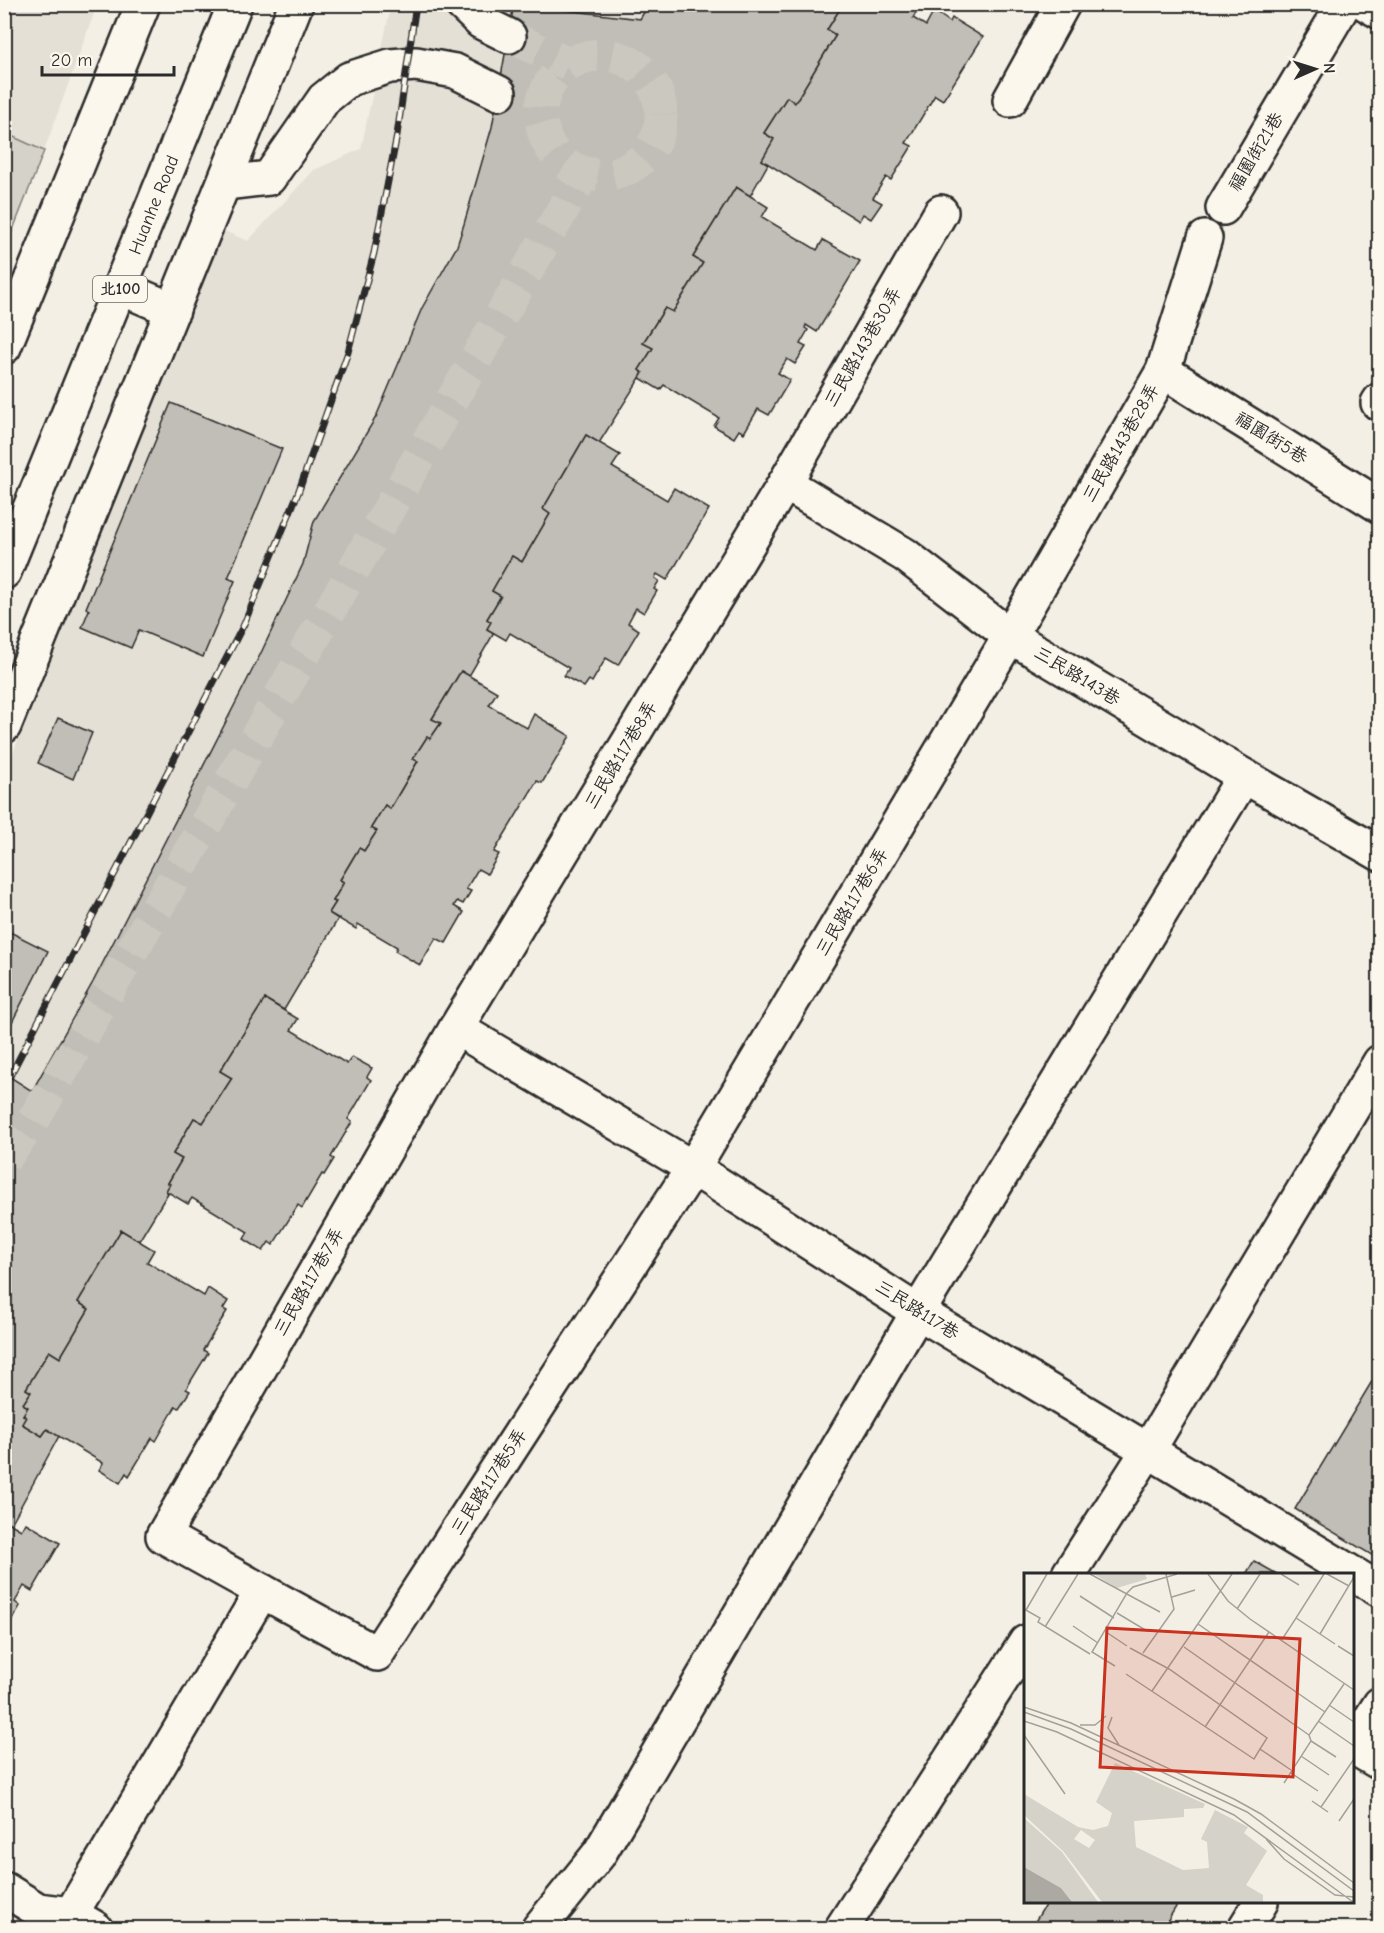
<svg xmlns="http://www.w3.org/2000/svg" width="1384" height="1933" font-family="'Comic Neue','LXGW WenKai TC',sans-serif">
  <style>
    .built { fill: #e4e0d6 }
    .green { fill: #d5d2c9; stroke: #807e7a; stroke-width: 1.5 }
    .building { fill: #c0beb6; stroke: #2b2b2b; stroke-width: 1.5 }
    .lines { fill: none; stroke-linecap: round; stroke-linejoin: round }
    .minor-tunnel { stroke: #cbc8bf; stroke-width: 33; stroke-dasharray: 33 16; stroke-linecap: butt }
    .minor-casing { stroke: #2b2b2b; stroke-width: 38 }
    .highway-casing { stroke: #2b2b2b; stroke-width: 38 }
    .minor { stroke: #fbf7ec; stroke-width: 33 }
    .highway { stroke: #fbf7ec; stroke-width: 33 }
    .rail-casing { stroke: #2b2b2b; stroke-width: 7 }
    .rail { stroke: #fbf7ec; stroke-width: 4.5; stroke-dasharray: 14; stroke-linecap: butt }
    .labels { text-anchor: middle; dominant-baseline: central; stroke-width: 6; stroke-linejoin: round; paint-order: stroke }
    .shield { fill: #fbf7ec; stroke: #696865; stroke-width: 1.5 }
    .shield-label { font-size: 16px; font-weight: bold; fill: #2b2b2b }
    .street-label { font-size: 18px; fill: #2b2b2b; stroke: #fbf7ec }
    .inset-road { fill: none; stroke: #a3a19a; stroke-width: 1.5 }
    .view { fill: #c8321e; fill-opacity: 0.15; stroke: #c8321e; stroke-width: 3 }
    .inset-edge { fill: none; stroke: #2b2b2b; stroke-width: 3 }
  </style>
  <rect width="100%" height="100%" fill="#f3efe4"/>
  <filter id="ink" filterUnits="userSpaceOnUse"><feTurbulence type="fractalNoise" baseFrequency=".0167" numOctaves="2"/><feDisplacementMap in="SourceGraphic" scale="12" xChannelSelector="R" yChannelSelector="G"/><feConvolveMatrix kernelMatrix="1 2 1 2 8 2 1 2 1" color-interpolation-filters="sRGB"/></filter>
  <g filter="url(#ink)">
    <g class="built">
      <path d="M5 5H97L44 151 5 133Z"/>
      <path d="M391 5H826L5 1358V773L222 230 248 241 314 170 361 149Z"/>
    </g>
    <path class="green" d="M5 133 44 151 5 250Z"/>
    <g class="building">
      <path d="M514 4 640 19 649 4H843L827 30 836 35 795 103 787 97 764 133 774 139 762 160 768 164 750 196 736 187 693 257 703 263 673 312 665 308 643 343 653 348 639 370 643 373 599 443 586 435 543 509 550 514 522 562 512 556 492 591 501 596 487 619 491 622 487 629 494 633 469 676 461 671 432 719 441 723 430 739 427 737 413 759 418 761 390 809 385 805 371 828 377 831 364 851 359 848 340 880 344 882 333 901 336 902 329 913 338 919 284 1010 265 999 220 1071 232 1078 203 1123 194 1118 173 1154 182 1159 168 1183 170 1184 166 1191 168 1193 139 1241 121 1230 78 1302 89 1309 60 1358 49 1351 26 1389 31 1392 23 1404 28 1407 23 1415 26 1417 22 1424 42 1436 47 1429 59 1436 11 1524 4 1520V1073L32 1091 93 982 260 655 303 564 314 521 376 417 422 308 457 246 464 224 492 127Z"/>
      <path d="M843 4H913L919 8 913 18 926 26 934 11 950 22 952 18 983 37 943 100 935 95 906 143 912 146 891 180 886 177 873 198 882 203 871 219 863 214 859 221 762 160 774 139 764 133 787 97 795 103 836 35 827 30Z"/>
      <path d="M736 187 768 207 762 217 817 250 823 240 860 261 817 332 806 325 805 328 808 330 800 344 806 347 795 364 787 359 778 373 790 380 769 415 758 409 744 433 739 430 734 438 714 426 719 418 664 385 660 390 640 378 643 373 639 370 653 348 643 343 665 308 673 312 703 263 693 257Z"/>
      <path d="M171 403 282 449 228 578 235 581 203 657 139 630 131 648 82 627 89 610 86 608Z"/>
      <path d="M586 435 620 455 612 467 667 500 674 488 709 509 667 580 657 574 655 578 659 581 654 589 657 591 644 613 636 608 628 623 639 630 618 665 606 658 592 682 589 680 584 687 564 676 569 668 510 633 506 640 487 629 491 622 487 619 501 596 492 591 512 556 522 562 550 514 543 509Z"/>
      <path d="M461 671 497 692 489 705 527 728 534 714 570 736 542 783 537 781 494 852 499 854 487 874 478 869 466 889 471 891 463 904 457 901 454 906 464 912 446 943 436 938 420 965 395 951 397 947 358 924 356 929 329 913 336 902 333 901 344 882 340 880 359 848 364 851 377 831 371 828 385 805 390 809 418 761 413 759 427 737 430 739 441 723 432 719Z"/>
      <path d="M58 718 92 733 73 779 38 763Z"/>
      <path d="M4 929 48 951 4 1038Z"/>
      <path d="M265 999 298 1019 291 1030 347 1064 352 1057 372 1068 367 1077 371 1080 348 1119 352 1122 331 1157 334 1159 324 1175 322 1174 302 1208 298 1205 273 1245 269 1242 263 1251 244 1239 248 1232 192 1198 188 1204 166 1191 170 1184 168 1183 182 1159 173 1154 194 1118 203 1123 232 1078 220 1071Z"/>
      <path d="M121 1230 154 1250 147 1262 204 1296 208 1288 228 1301 223 1309 227 1311 203 1350 208 1353 186 1389 190 1391 179 1408 176 1406 156 1441 152 1438 129 1476 126 1473 120 1483 99 1470 103 1463 47 1429 42 1436 22 1424 26 1417 23 1415 28 1407 23 1404 31 1392 26 1389 49 1351 60 1358 89 1309 78 1302Z"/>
      <path d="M1380 1368V1560L1295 1509Z"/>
      <path d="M4 1520 21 1530 26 1523 60 1543 32 1591 24 1586 15 1602 20 1606 8 1627 4 1625Z"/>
      <path d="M1254 1561 1277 1574H1246Z"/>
      <path d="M1047 1902H1179L1163 1928H1031Z"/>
    </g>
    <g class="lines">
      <g class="minor-tunnel">
        <path d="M509 36 568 64"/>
        <circle cx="601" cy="115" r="60"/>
        <path d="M4 1160 33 1121 584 173"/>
      </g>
      <defs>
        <g id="minor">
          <path d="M462 4 481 22 509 36"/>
          <path d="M1366 4 1380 12"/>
          <path d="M1010 100 1063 4"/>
          <path d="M225 183 269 178 324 99 349 79 390 66 416 64 455 71 499 93"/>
          <path d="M1223 208 1344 4"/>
          <path d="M1163 371 1380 506"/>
          <path d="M1378 403 1380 400"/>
          <path d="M785 483 905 555 1010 636 1244 776 1380 854"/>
          <path d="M4 726 296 4"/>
          <path d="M456 1028 693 1168 918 1312 1380 1590"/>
          <path d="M1069 1574 1149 1449 1380 1062"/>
          <path d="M262 1591 163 1536 456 1028 785 483 941 212"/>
          <path d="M1353 1747 1380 1763"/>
          <path d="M1352 1748 1380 1704"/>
          <path d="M4 1889 38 1910 71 1914 95 1928"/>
          <path d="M71 1914 262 1591 377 1654 693 1168 1010 636 1163 371 1205 238"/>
          <path d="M539 1928 599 1854 918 1312 1244 776"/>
          <path d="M842 1928 1026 1642"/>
          <path d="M1245 1928 1261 1902"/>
        </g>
        <g id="highway">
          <path d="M121 288 173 310"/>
          <path d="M4 347 143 4"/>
          <path d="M4 572 235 4"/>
        </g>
      </defs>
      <use href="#minor" class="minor-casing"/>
      <use href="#highway" class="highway-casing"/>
      <use href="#minor" class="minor"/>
      <use href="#highway" class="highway"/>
      <defs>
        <path id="rail" d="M10 1076 244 624 298 493 348 352 374 253 397 135 416 4"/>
      </defs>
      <use href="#rail" class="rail-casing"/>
      <use href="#rail" class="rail"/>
    </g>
  </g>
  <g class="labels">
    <rect class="shield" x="93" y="276" width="54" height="26" rx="4.5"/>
    <g class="shield-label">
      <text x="120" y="289">北100</text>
    </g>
    <g class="street-label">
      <text transform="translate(1256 152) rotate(-59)">福園街21巷</text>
      <text transform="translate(154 205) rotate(-68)">Huanhe Road</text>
      <text transform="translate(863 347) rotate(-60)">三民路143巷30弄</text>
      <text transform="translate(1271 438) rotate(32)">福園街5巷</text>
      <text transform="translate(1121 443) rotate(-60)">三民路143巷28弄</text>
      <text transform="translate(1077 676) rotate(31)">三民路143巷</text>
      <text transform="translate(621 755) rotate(-59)">三民路117巷8弄</text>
      <text transform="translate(852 902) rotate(-59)">三民路117巷6弄</text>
      <text transform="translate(309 1282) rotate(-60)">三民路117巷7弄</text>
      <text transform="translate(917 1310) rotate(32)">三民路117巷</text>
      <text transform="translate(489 1482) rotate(-57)">三民路117巷5弄</text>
    </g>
  </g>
  <g transform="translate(1024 1573)">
    <rect width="330" height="330" fill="#f3efe4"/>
    <path d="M70 1H121L123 6 93 15ZM91 190 181 231 179 235 160 236V244L110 248 112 274 159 297 185 295 183 269 177 266 191 237 224 254 220 260 243 278 222 312 239 322V329H78L39 278 0 242V221L54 254 69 257 84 253 88 240 72 229ZM57 257 71 267 65 275 50 266ZM0 245 38 279 74 329H48L37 315 0 294Z" fill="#d5d2c9" fill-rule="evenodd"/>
    <path d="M0 294 37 315 48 329H0Z" fill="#aca9a2"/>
    <path class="inset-road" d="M66 1 136 39M184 1 204 28 226 46 330 117M257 1 275 12M303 1 325 13M56 23 90 45M148 24 171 17M0 36 16 45 14 49 66 81M213 36 236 1M2 37 23 1M93 40 123 58M272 45 300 1M174 51 301 139M49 53 74 70M21 54 54 1M82 59 103 73M296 61 330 4M257 68 272 45 311 71M314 73 330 83M160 74 285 162M106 75 145 96 243 165 236 176 267 197M119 80 150 36 142 1M91 93 68 79 103 20 109 14 153 1M102 101 230 186 236 176M128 118 208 1M305 132 330 149M0 134 47 150 210 226 237 241 330 310M0 139 47 156 223 239 330 318M88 144 84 155 95 172M0 148 33 159 210 242 329 329M294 148 330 173M56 152H71L82 143M181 154 245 59M0 162 41 221M287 168 312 184M277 183 305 202M267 200 294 218M260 210 287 168 285 162 320 111M288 228 304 239M297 234 330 186M315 248 330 226M242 266 260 286 311 322 330 324"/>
    <path class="view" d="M83 55 276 66 269 204 76 194Z"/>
    <rect width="330" height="330" class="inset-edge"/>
  </g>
  <rect width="1384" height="1933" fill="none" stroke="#fbf7ec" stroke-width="24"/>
  <rect x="12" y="12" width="1360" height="1909" fill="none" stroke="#2b2b2b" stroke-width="2" filter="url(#ink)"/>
  <g transform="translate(1315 69) rotate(87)" stroke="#fbf7ec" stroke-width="4.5" paint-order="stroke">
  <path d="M0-4.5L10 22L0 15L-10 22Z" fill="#2b2b2b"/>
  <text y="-9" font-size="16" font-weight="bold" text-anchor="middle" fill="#2b2b2b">N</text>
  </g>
  <path d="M42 66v9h132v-9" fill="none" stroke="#2b2b2b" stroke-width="3"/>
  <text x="51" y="66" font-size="18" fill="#2b2b2b" stroke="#fbf7ec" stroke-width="4.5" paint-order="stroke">20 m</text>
</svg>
